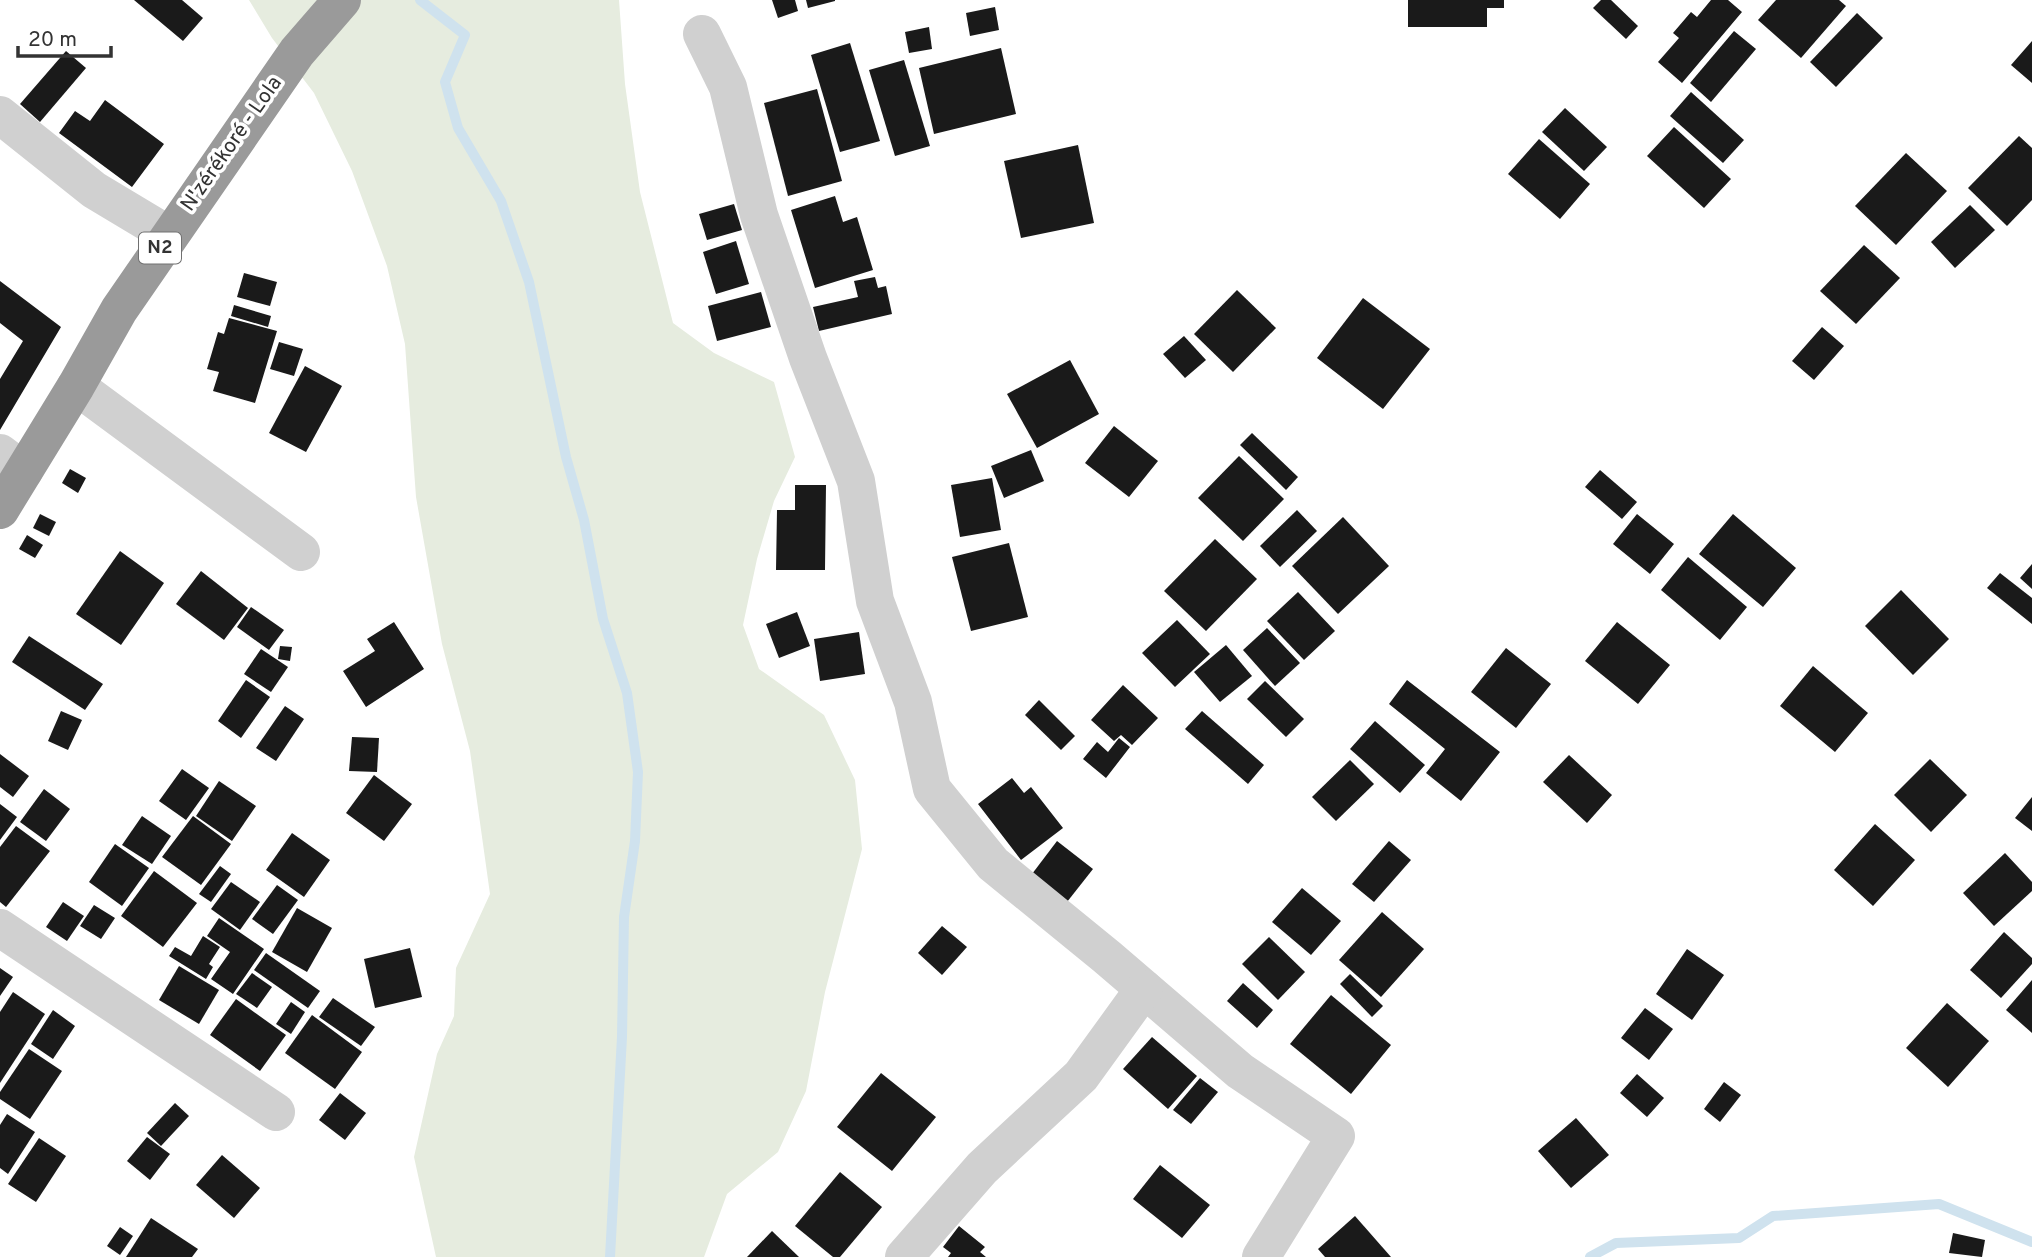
<svg xmlns="http://www.w3.org/2000/svg" width="2032" height="1257" font-family="Overpass,sans-serif">
  <style>
    .green { fill: #e6ecdf }
    .lines { fill: none; stroke-linecap: round; stroke-linejoin: round }
    .stream { stroke: #cfe2ee; stroke-width: 10 }
    .building { fill: #1a1a1a }
    .minor { stroke: #d0d0d0; stroke-width: 38 }
    .highway { stroke: #9a9a9a; stroke-width: 38 }
    .labels { text-anchor: middle; dominant-baseline: central; stroke-width: 7; stroke-linejoin: round; paint-order: stroke }
    .shield { fill: #fff; stroke: #707070; stroke-width: 2 }
    .shield-label { font-size: 19px; font-weight: bold; fill: #333 }
    .street-label { font-size: 21px; fill: #333; stroke: #fff }
  </style>
  <rect width="100%" height="100%" fill="#fff"/>
  <path class="green" d="M249 0H619L625 84 640 192 673 323 714 353 774 382 795 457 774 501 757 559 743 625 759 669 824 715 855 780 862 849 825 992 806 1091 778 1152 727 1194 704 1257H436L414 1157 437 1054 454 1016 456 968 490 894 470 751 442 644 416 497 405 344 387 266 352 171 314 93 272 38Z"/>
  <g class="lines">
    <g class="stream">
      <path d="M420 0 465 35 445 82 458 128 501 201 529 282 566 457 584 520 603 619 627 693 638 772 635 841 624 917 622 1037 610 1257"/>
      <path d="M1590 1257 1616 1243 1739 1238 1773 1216 1939 1204 2032 1242"/>
    </g>
  </g>
  <g class="building">
    <path d="M134 0H182L203 18 183 41Z"/>
    <path d="M772 0H795L798 11 778 18Z"/>
    <path d="M806 0H835V1L808 8Z"/>
    <path d="M1408 0H1504V8H1487V27H1408Z"/>
    <path d="M1601 0H1611L1638 26 1626 39 1593 8Z"/>
    <path d="M1711 0H1728L1742 12 1682 83 1658 62 1679 38 1673 33 1691 12 1697 17Z"/>
    <path d="M1776 0H1839L1846 6 1801 58 1758 20Z"/>
    <path d="M995 7 999 30 970 36 966 13Z"/>
    <path d="M1857 13 1883 38 1836 87 1810 62Z"/>
    <path d="M929 27 932 49 909 53 905 32Z"/>
    <path d="M1734 31 1756 49 1711 102 1690 83Z"/>
    <path d="M2032 41V83L2011 65Z"/>
    <path d="M850 43 880 141 840 152 811 55Z"/>
    <path d="M1001 48 1016 114 934 134 919 68Z"/>
    <path d="M66 51 86 68 40 122 20 104Z"/>
    <path d="M904 60 930 146 895 156 869 70Z"/>
    <path d="M817 89 842 181 788 196 764 103Z"/>
    <path d="M1691 92 1744 140 1723 163 1670 116Z"/>
    <path d="M105 100 164 144 132 187 59 133 75 111 90 121Z"/>
    <path d="M1565 108 1607 147 1584 171 1542 132Z"/>
    <path d="M1674 127 1731 179 1704 208 1647 156Z"/>
    <path d="M2019 136 2032 148V200L2007 226 1968 188Z"/>
    <path d="M1539 139 1590 184 1560 219 1508 174Z"/>
    <path d="M1078 145 1094 223 1021 238 1004 161Z"/>
    <path d="M1906 153 1947 191 1896 245 1855 206Z"/>
    <path d="M835 196 843 222 857 217 873 270 815 288 791 210Z"/>
    <path d="M734 204 742 230 707 240 699 214Z"/>
    <path d="M1970 205 1995 230 1955 268 1931 242Z"/>
    <path d="M736 241 749 284 716 294 703 252Z"/>
    <path d="M1864 245 1900 278 1856 324 1820 291Z"/>
    <path d="M244 273 277 282 270 306 237 297Z"/>
    <path d="M875 277 878 288 886 286 892 314 819 331 813 307 858 297 854 281Z"/>
    <path d="M0 281 61 327 0 430V379L23 341 0 323Z"/>
    <path d="M1237 290 1276 328 1233 372 1194 334Z"/>
    <path d="M761 292 771 327 717 341 708 306Z"/>
    <path d="M1363 298 1430 349 1383 409 1317 358Z"/>
    <path d="M234 305 271 316 268 327 231 316Z"/>
    <path d="M229 318 277 331 255 403 213 391 219 372 207 369 218 332 224 334Z"/>
    <path d="M1822 327 1844 346 1814 380 1792 361Z"/>
    <path d="M1184 336 1206 360 1185 378 1163 354Z"/>
    <path d="M279 342 303 349 294 376 270 369Z"/>
    <path d="M1070 360 1099 414 1037 448 1007 394Z"/>
    <path d="M305 366 342 386 306 452 269 433Z"/>
    <path d="M1114 426 1158 461 1129 497 1085 463Z"/>
    <path d="M1252 433 1298 477 1286 490 1240 445Z"/>
    <path d="M1031 450 1044 481 1004 498 991 466Z"/>
    <path d="M1239 456 1284 499 1243 541 1198 498Z"/>
    <path d="M70 469 86 478 78 493 62 483Z"/>
    <path d="M1600 470 1637 502 1622 519 1585 487Z"/>
    <path d="M992 478 1001 530 960 537 951 485Z"/>
    <path d="M795 485H826L825 570H776L777 510H795Z"/>
    <path d="M1297 510 1317 531 1280 567 1260 546Z"/>
    <path d="M40 514 56 522 49 536 33 528Z"/>
    <path d="M1637 514 1674 544 1650 574 1613 544Z"/>
    <path d="M1733 514 1796 568 1763 607 1699 554Z"/>
    <path d="M1343 517 1389 566 1338 614 1292 566Z"/>
    <path d="M27 535 43 545 35 558 19 549Z"/>
    <path d="M1215 539 1257 579 1206 631 1164 591Z"/>
    <path d="M1009 543 1028 617 971 631 952 557Z"/>
    <path d="M120 551 164 583 121 645 76 614Z"/>
    <path d="M1688 557 1747 607 1720 640 1661 590Z"/>
    <path d="M2032 564V589L2020 578Z"/>
    <path d="M201 571 248 608 224 640 176 604Z"/>
    <path d="M2000 573 2032 598V624L1987 588Z"/>
    <path d="M1901 590 1949 639 1913 675 1865 626Z"/>
    <path d="M1298 592 1335 631 1304 660 1267 621Z"/>
    <path d="M251 607 284 630 269 650 237 627Z"/>
    <path d="M797 612 810 646 779 658 766 624Z"/>
    <path d="M1177 620 1210 654 1175 687 1142 653Z"/>
    <path d="M394 622 424 669 366 707 343 671 375 651 367 639Z"/>
    <path d="M1617 622 1670 665 1638 704 1585 661Z"/>
    <path d="M1267 628 1300 663 1275 686 1243 650Z"/>
    <path d="M859 632 865 674 820 681 814 639Z"/>
    <path d="M29 636 103 684 85 710 12 662Z"/>
    <path d="M1226 645 1252 676 1220 702 1194 672Z"/>
    <path d="M280 646 292 647 290 661 278 659Z"/>
    <path d="M1506 648 1551 684 1516 728 1471 692Z"/>
    <path d="M261 649 288 667 271 692 244 674Z"/>
    <path d="M1813 666 1868 713 1835 752 1780 706Z"/>
    <path d="M246 680 270 697 241 738 218 721Z"/>
    <path d="M1407 680 1500 752 1461 801 1426 773 1445 749 1389 704Z"/>
    <path d="M1265 681 1304 719 1286 737 1247 699Z"/>
    <path d="M1123 685 1158 718 1132 745 1121 735 1114 741 1091 720Z"/>
    <path d="M1039 700 1075 736 1061 750 1025 715Z"/>
    <path d="M285 706 304 719 276 761 256 748Z"/>
    <path d="M61 711 82 720 68 750 48 741Z"/>
    <path d="M1202 711 1264 765 1248 784 1185 729Z"/>
    <path d="M1375 721 1425 765 1400 793 1350 749Z"/>
    <path d="M352 737 379 738 377 772 349 771Z"/>
    <path d="M1119 738 1130 747 1106 778 1083 759 1097 742 1108 752Z"/>
    <path d="M0 754 29 776 13 797 0 787Z"/>
    <path d="M1569 755 1612 795 1587 823 1543 782Z"/>
    <path d="M1930 759 1967 795 1931 832 1894 795Z"/>
    <path d="M1350 760 1374 784 1336 821 1312 797Z"/>
    <path d="M182 769 209 788 186 820 159 801Z"/>
    <path d="M374 775 412 804 384 841 346 813Z"/>
    <path d="M1012 778 1024 793 1031 787 1063 828 1021 860 978 804Z"/>
    <path d="M219 781 256 806 232 841 196 816Z"/>
    <path d="M44 789 70 809 46 841 20 822Z"/>
    <path d="M2032 797V831L2015 818Z"/>
    <path d="M0 804 17 817 0 840Z"/>
    <path d="M142 816 171 836 152 864 122 845Z"/>
    <path d="M193 816 231 844 201 885 162 857Z"/>
    <path d="M1875 824 1915 860 1873 906 1834 870Z"/>
    <path d="M16 826 50 851 6 907 0 902V847Z"/>
    <path d="M292 833 330 860 304 897 266 870Z"/>
    <path d="M1057 841 1093 869 1067 902 1032 874Z"/>
    <path d="M1389 841 1411 860 1374 902 1352 884Z"/>
    <path d="M115 844 149 868 122 906 89 882Z"/>
    <path d="M2005 853 2032 882V891L1994 926 1963 893Z"/>
    <path d="M220 866 231 874 211 902 199 894Z"/>
    <path d="M154 871 197 903 163 947 121 916Z"/>
    <path d="M231 882 260 902 240 930 211 909Z"/>
    <path d="M277 885 298 900 273 934 252 919Z"/>
    <path d="M1302 888 1341 921 1311 955 1272 922Z"/>
    <path d="M63 902 84 916 67 941 46 927Z"/>
    <path d="M94 905 115 918 101 939 80 926Z"/>
    <path d="M297 908 332 928 307 972 272 952Z"/>
    <path d="M1382 912 1424 949 1381 997 1339 960Z"/>
    <path d="M219 918 264 949 233 994 211 979 230 952 207 936Z"/>
    <path d="M942 926 967 947 942 975 918 953Z"/>
    <path d="M2004 932 2032 958V964L2001 998 1970 970Z"/>
    <path d="M203 936 220 947 209 964 213 967 206 979 169 956 175 947 191 956Z"/>
    <path d="M1269 937 1305 972 1278 1000 1242 964Z"/>
    <path d="M410 948 422 997 375 1008 364 959Z"/>
    <path d="M1687 949 1724 975 1692 1020 1656 994Z"/>
    <path d="M266 953 320 991 308 1008 254 970Z"/>
    <path d="M179 966 219 990 199 1024 159 1000Z"/>
    <path d="M0 968 13 977 0 996Z"/>
    <path d="M252 973 272 987 257 1008 236 994Z"/>
    <path d="M1350 974 1383 1006 1372 1017 1340 984Z"/>
    <path d="M2032 980V1033L2006 1010Z"/>
    <path d="M1243 983 1273 1010 1257 1028 1227 1001Z"/>
    <path d="M13 992 45 1014 0 1083V1012Z"/>
    <path d="M1331 995 1391 1045 1351 1094 1290 1044Z"/>
    <path d="M333 998 375 1027 361 1046 319 1017Z"/>
    <path d="M236 999 286 1035 260 1071 210 1035Z"/>
    <path d="M291 1002 305 1012 291 1034 276 1024Z"/>
    <path d="M1947 1003 1989 1041 1948 1087 1906 1048Z"/>
    <path d="M1645 1008 1673 1029 1649 1060 1621 1038Z"/>
    <path d="M53 1010 75 1026 53 1059 31 1044Z"/>
    <path d="M312 1015 362 1052 335 1089 285 1053Z"/>
    <path d="M1152 1037 1197 1076 1168 1109 1123 1069Z"/>
    <path d="M29 1049 62 1071 30 1119 0 1099V1092Z"/>
    <path d="M881 1073 936 1117 892 1171 837 1127Z"/>
    <path d="M1637 1074 1664 1098 1647 1117 1620 1093Z"/>
    <path d="M1200 1078 1218 1092 1191 1124 1173 1110Z"/>
    <path d="M1724 1082 1741 1095 1720 1122 1704 1109Z"/>
    <path d="M340 1093 366 1113 345 1140 319 1120Z"/>
    <path d="M175 1103 189 1116 161 1146 147 1133Z"/>
    <path d="M7 1114 35 1132 8 1174 0 1168V1125Z"/>
    <path d="M1576 1118 1609 1155 1571 1188 1538 1151Z"/>
    <path d="M147 1137 170 1154 150 1180 127 1161Z"/>
    <path d="M39 1138 66 1156 36 1202 8 1184Z"/>
    <path d="M222 1155 260 1188 234 1218 196 1185Z"/>
    <path d="M1160 1165 1210 1205 1182 1238 1133 1199Z"/>
    <path d="M840 1172 882 1207 840 1257H833L795 1226Z"/>
    <path d="M1355 1216 1391 1257H1325L1318 1249Z"/>
    <path d="M151 1218 198 1249 192 1257H126Z"/>
    <path d="M959 1226 985 1247 980 1252 986 1257H948L951 1253 943 1247Z"/>
    <path d="M120 1227 133 1236 120 1255 107 1246Z"/>
    <path d="M772 1231 799 1257H747Z"/>
    <path d="M1953 1233 1985 1240 1982 1257 1949 1253Z"/>
  </g>
  <g class="lines">
    <g class="minor">
      <path d="M702 34 728 87 759 215 808 358 856 481 875 601 913 702 932 789 993 864 1107 957 1240 1071 1336 1136 1261 1257"/>
      <path d="M0 115 94 190 169 235"/>
      <path d="M76 386 301 552"/>
      <path d="M0 453 24 471"/>
      <path d="M0 928 276 1112"/>
      <path d="M904 1257 982 1168 1081 1076 1144 989"/>
    </g>
    <path class="highway" d="M0 510 76 386 119 310 297 52 342 0"/>
  </g>
  <g class="labels">
    <rect class="shield" x="139" y="232.5" width="42" height="31" rx="5"/>
    <g class="shield-label">
      <text x="160" y="248">N2</text>
    </g>
    <g class="street-label">
      <text transform="translate(232 144) rotate(-55)">N'zérékoré - Lola</text>
    </g>
  </g>
  <path d="M18 46v10h93v-10" fill="none" stroke="#333333" stroke-width="3.5"/>
  <text x="28" y="46" font-size="21" fill="#333333" stroke="#ffffff" stroke-width="5" paint-order="stroke">20 m</text>
</svg>
